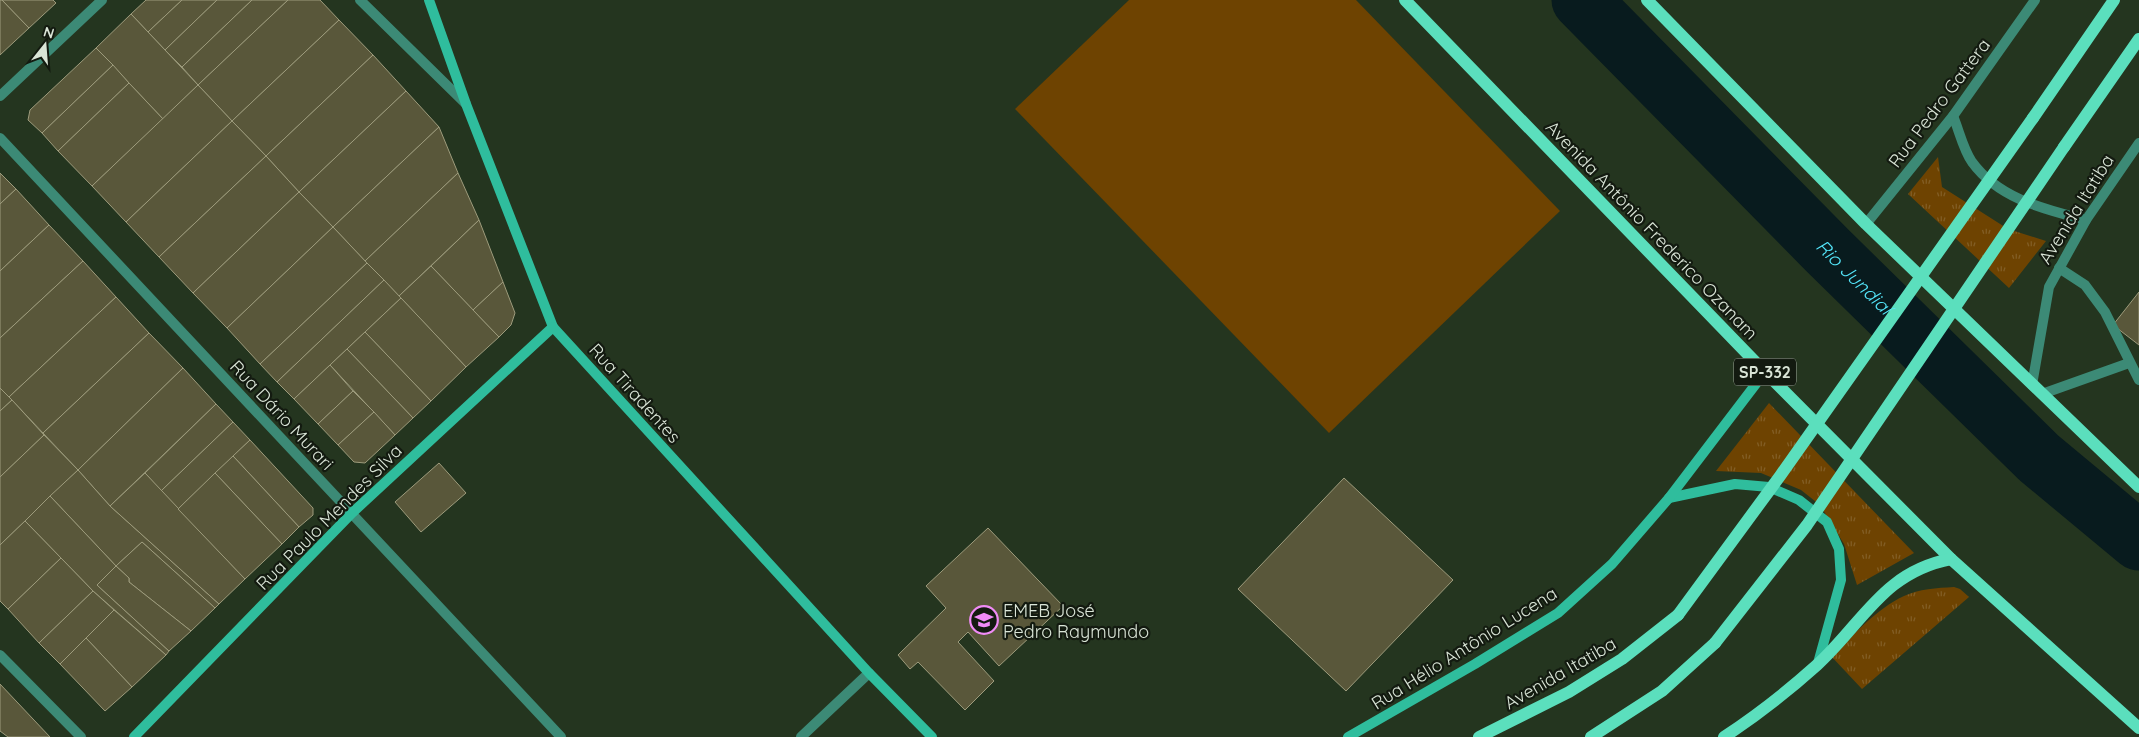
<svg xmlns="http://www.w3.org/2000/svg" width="2139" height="737" font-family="Quicksand,sans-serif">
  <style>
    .green { fill: #6e4301 }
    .park { fill: url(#park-tufts) }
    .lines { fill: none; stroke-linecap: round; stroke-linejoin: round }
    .river { stroke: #081b1e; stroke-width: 59 }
    .building { fill: #59573a; stroke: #9d9b7c }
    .lane { stroke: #3c8a76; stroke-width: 10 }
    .street { stroke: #3c8a76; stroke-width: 10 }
    .secondary { stroke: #2fbd9d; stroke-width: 10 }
    .primary { stroke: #5bdfbd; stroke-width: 12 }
    .primary-bridge { stroke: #5bdfbd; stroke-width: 12 }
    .labels { text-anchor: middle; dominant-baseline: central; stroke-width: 4.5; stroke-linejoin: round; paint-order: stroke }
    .shield { fill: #131a10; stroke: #9ea89b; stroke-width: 1 }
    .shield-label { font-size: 16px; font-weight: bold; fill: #dae5d7 }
    .street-label { font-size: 18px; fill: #dae5d7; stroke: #131a10 }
    .poi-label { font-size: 18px; fill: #dae5d7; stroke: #131a10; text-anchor: start }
    .water-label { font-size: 19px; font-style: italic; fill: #54e6fa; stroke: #131a10 }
  </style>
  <defs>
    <pattern id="park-tufts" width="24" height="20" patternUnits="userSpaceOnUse" patternTransform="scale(1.25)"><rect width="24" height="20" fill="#6e4301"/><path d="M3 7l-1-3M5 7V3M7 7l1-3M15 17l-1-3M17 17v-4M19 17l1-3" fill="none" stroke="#825e25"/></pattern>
  </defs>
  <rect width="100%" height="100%" fill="#24351f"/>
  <path class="green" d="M1129 0H1356L1560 211 1329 433 1015 109Z"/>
  <g class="park">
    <path d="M1938 157 1942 187 2008 229 2046 241 2009 288 1908 194Z"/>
    <path d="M1769 403 1914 553 1857 585 1844 544 1820 505 1801 490 1761 473 1716 471Z"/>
    <path d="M1954 587 1960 589 1969 597 1862 689 1831 656C1854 635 1876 609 1904 596 1919 589 1937 588 1954 587Z"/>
  </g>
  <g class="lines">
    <path class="river" id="s1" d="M1581 0 1827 250 2039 458 2139 541"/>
  </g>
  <g class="building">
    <path d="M0 0H2L29 28 0 55Z"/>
    <path d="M2 0H53L56 3 29 28Z"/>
    <path d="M146 0H182L148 32 131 14Z"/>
    <path d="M182 0H217L165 50 148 32Z"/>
    <path d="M217 0H252L182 67 165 50Z"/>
    <path d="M252 0H288L198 85 182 67Z"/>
    <path d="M288 0H320L339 20 232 121 198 85Z"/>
    <path d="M131 14 198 85 163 119 96 48Z"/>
    <path d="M339 20 373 55 266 156 232 121Z"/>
    <path d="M96 48 113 65 42 133 28 120 30 110Z"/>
    <path d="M373 55 406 91 299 192 266 156Z"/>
    <path d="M113 65 129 83 58 151 42 133Z"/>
    <path d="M129 83 163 119 92 186 58 151Z"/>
    <path d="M198 85 232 121 126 222 92 186Z"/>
    <path d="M406 91 439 127 333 227 299 192Z"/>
    <path d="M232 121 266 156 159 257 126 222Z"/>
    <path d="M439 127 458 173 365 261 333 227Z"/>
    <path d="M266 156 299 192 193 293 159 257Z"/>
    <path d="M0 173 16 189 0 204Z"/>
    <path d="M458 173 479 220 399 296 365 261Z"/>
    <path d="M16 189 49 225 0 271V204Z"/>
    <path d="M299 192 333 227 227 328 193 293Z"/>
    <path d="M479 220 503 282 473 310 431 266Z"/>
    <path d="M49 225 83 261 0 338V271Z"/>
    <path d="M333 227 367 263 260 364 227 328Z"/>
    <path d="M83 261 116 297 9 397 0 388V338Z"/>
    <path d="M367 263 384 280 277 382 260 364Z"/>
    <path d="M431 266 499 337 466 367 399 296Z"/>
    <path d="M384 280 401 298 294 399 277 382Z"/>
    <path d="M503 282 515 313 511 325 499 337 473 310Z"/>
    <path d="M2139 292V345L2113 325Z"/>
    <path d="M116 297 149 333 43 433 9 397Z"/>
    <path d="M401 298 466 367 431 401 365 332Z"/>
    <path d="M365 332 431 401 413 418 347 349Z"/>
    <path d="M149 333 183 368 78 470 43 433Z"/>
    <path d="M347 349 413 418 395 435 330 365Z"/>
    <path d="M330 365 353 391 318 424 294 399Z"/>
    <path d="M183 368 216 404 110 506 78 470Z"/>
    <path d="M0 388 12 400 0 411Z"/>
    <path d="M353 391 374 412 338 445 318 424Z"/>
    <path d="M12 400 44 435 0 477V411Z"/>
    <path d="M216 404 233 422 161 491 145 473Z"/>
    <path d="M374 412 395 435 365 463 354 462 338 445Z"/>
    <path d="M233 422 250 440 178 509 161 491Z"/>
    <path d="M44 435 78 470 0 545V477Z"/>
    <path d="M250 440 313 508V515L299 527 233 456Z"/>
    <path d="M233 456 299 527 282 544 215 473Z"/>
    <path d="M439 463 466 493 421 532 395 502Z"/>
    <path d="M78 470 110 506 219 604 215 608 142 542 116 566 50 496Z"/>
    <path d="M145 473 245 579 219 604 110 506Z"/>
    <path d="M215 473 282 544 245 579 178 509Z"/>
    <path d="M1344 478 1453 580 1346 691 1238 589Z"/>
    <path d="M50 496 116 566 97 585 169 651 166 655 93 591 25 521Z"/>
    <path d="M25 521 61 558 8 609 0 601V545Z"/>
    <path d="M988 528 1063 606 999 666 968 632 958 642 994 681 965 710 918 662 910 669 898 655 946 608 926 586Z"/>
    <path d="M142 542 215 608 191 631 129 582V578L116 566Z"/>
    <path d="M61 558 93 591 39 643 8 609Z"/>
    <path d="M116 566 129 578V582L191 631 169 651 97 585Z"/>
    <path d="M93 591 114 610 60 664 39 643Z"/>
    <path d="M114 610 166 655 132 687 86 638Z"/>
    <path d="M86 638 132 687 105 711 60 664Z"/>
    <path d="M0 684 50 737H8L0 731Z"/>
  </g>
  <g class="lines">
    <g class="lane">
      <path d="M2059 268 2085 285 2105 312 2139 380"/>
      <path d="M2042 394 2129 363"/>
    </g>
    <g class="street">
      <path d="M360 0 466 104"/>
      <path d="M0 96 102 0"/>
      <path d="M1953 116C1959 130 1963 149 1972 162 1999 199 2044 209 2086 220"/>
      <path d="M0 138 561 737"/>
      <path d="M1866 224 1953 116 2035 0"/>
      <path d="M2032 385 2049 287 2086 220 2139 143"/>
      <path d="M0 655 81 737"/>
      <path d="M801 737 869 673"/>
    </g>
    <g class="secondary">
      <path d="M429 0 466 104 553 327 869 673 932 737"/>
      <path d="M1669 498 1735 484 1769 487 1799 500 1827 522 1839 549 1841 580 1818 663"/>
      <path d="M134 737 352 513 553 327"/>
      <path d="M1348 737 1475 664 1558 613 1612 564 1669 498 1765 372"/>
    </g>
    <g class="primary">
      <path d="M1405 0 1765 372 1951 559 2139 728"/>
      <path d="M1647 0 1866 224 2139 487"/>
      <path d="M2033 118 2114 0"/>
      <path d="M2064 147 2139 39"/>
      <path d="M1479 737 1569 692 1622 659 1678 615"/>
      <path d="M1591 737 1662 691 1715 643"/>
      <path d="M1724 737C1756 716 1788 691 1817 665 1863 623 1883 572 1951 559"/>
    </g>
    <g class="primary-bridge">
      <path d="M1678 615 1780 476 2033 118"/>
      <path d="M1715 643 1807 525 2064 147"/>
    </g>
  </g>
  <defs>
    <symbol id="school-ring" viewBox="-11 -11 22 22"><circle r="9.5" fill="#131a10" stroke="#f08bf6" stroke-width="1.5"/><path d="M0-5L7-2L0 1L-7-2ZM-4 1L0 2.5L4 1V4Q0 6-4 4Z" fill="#f08bf6"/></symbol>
  </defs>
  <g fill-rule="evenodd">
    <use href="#school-ring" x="968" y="604" width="32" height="32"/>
  </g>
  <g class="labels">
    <rect class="shield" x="1734" y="358.5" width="62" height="27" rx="4"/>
    <g class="shield-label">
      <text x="1765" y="372">SP-332</text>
    </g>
    <g class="street-label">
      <text transform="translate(1939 103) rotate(-53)">Rua Pedro Gattera</text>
      <text transform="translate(2076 209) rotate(-58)">Avenida Itatiba</text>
      <text transform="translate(1652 230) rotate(46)">Avenida Antônio Frederico Ozanam</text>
      <text transform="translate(635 393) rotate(48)">Rua Tiradentes</text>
      <text transform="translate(282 415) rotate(47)">Rua Dário Murari</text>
      <text transform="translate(329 517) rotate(-45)">Rua Paulo Mendes Silva</text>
      <text transform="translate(1464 648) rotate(-32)">Rua Hélio Antônio Lucena</text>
      <text transform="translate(1560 673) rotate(-30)">Avenida Itatiba</text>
    </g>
    <g class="poi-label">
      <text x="1003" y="610">EMEB José<tspan x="1003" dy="21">Pedro Raymundo</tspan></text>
    </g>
    <g class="water-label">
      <text stroke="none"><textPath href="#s1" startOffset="389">Rio Jundiaí</textPath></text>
    </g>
  </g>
  <g transform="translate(45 45) rotate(17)" stroke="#131a10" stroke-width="4" paint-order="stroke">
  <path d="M0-4L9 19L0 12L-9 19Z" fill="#dae5d7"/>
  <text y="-8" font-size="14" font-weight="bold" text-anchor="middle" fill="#dae5d7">N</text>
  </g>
</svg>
